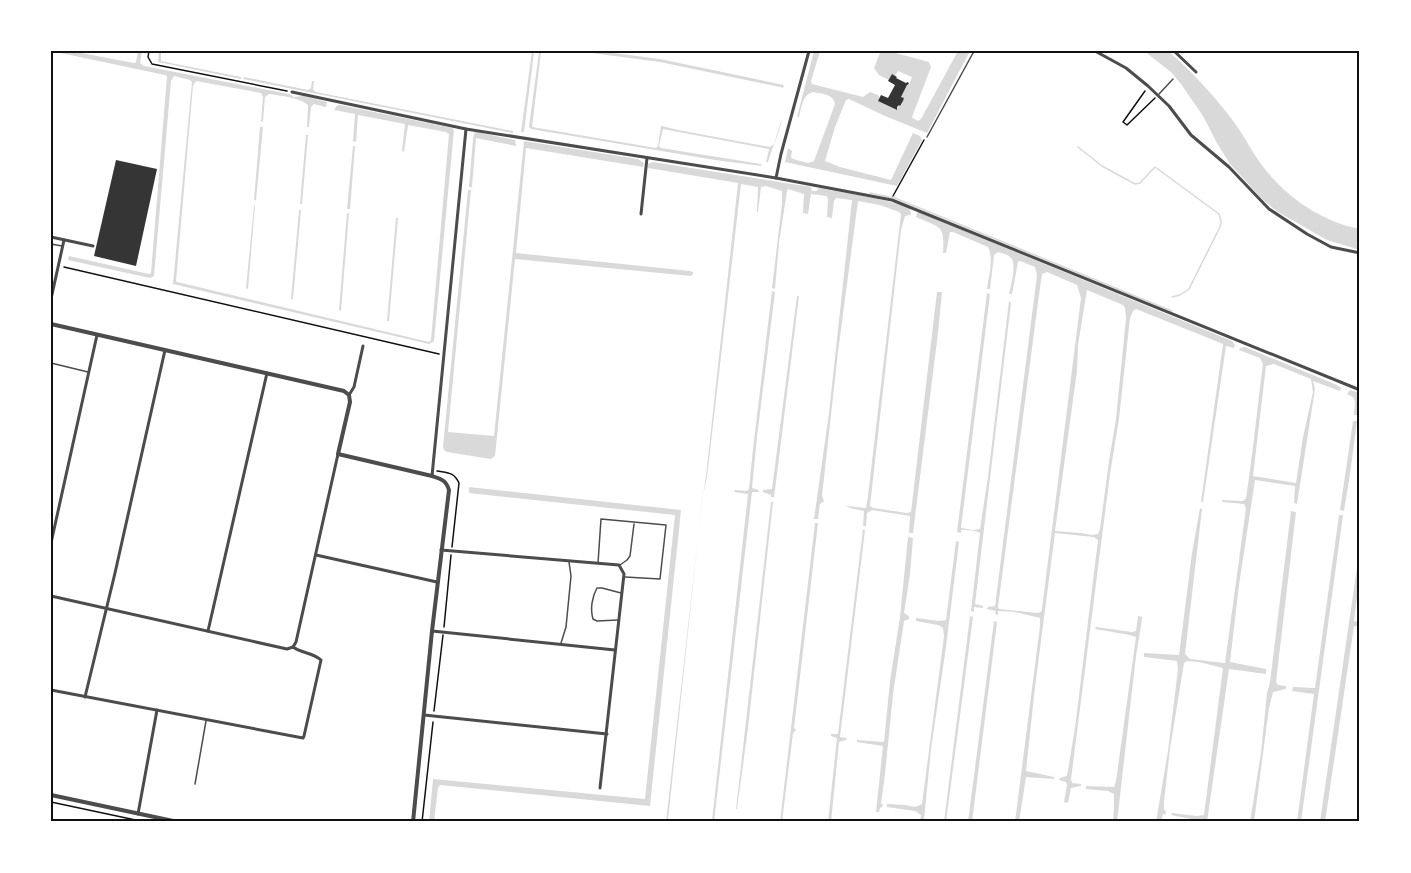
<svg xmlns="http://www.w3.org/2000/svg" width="1411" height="873" font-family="Mulish,sans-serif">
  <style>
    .water { fill: #d9d9d9; fill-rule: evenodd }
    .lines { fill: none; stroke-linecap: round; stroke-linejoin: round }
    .stream { stroke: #d9d9d9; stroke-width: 1.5 }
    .building { fill: #353535 }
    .path { stroke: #111; stroke-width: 1.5 }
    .service { stroke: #4c4c4c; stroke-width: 1.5 }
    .minor { stroke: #4c4c4c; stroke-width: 3 }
    .tertiary { stroke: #4c4c4c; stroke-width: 4 }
    .neatline { fill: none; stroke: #111; stroke-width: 2 }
  </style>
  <rect width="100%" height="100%" fill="#fff"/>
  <g class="water">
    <path d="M51 51H71L134 63 136 62 138 51H142L140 63 144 66 289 94 294 97 303 96 327 102 326 107 314 104 311 107 309 127H307L308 105C299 97 281 96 269 94L265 97 263 121 261 122 263 97 261 93 196 81 193 86 176 281 177 282 429 342 431 340 449 134 446 132 408 125 404 152 402 151 405 124 358 115 356 142 353 141 355 114 334 110 337 106 340 105 452 128 454 130 434 341 429 344 173 284 192 82 190 80 174 76 171 81 154 276 150 278 68 260 69 256 149 274 151 273 167 76 165 75Z"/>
    <path d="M159 51H161V61L241 77V79L158 62Z"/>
    <path d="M532 51 534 52 524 132H521Z"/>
    <path d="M577 51H598L660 59 784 85 783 88 780 87 660 62Z"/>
    <path d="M814 51H820L811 81 812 84 863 97 870 92 878 95 880 98 878 101 896 110 899 105H901L904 98 901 97 907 85H909L912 77 898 71 895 76 892 74 889 80 879 75 874 68 880 53 888 51 929 62 931 67 912 117 914 119 918 121 921 119 958 51H970L927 133 885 116 849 99 846 100 835 127 825 161 840 167 891 180 913 133 920 136 922 140 897 186 785 162 788 148 792 151 791 157 793 159 808 163 814 161 835 104C833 93 821 94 813 92 802 95 802 107 799 117L798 118 797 117Z"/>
    <path d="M1144 51H1168C1191 70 1216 98 1234 122 1245 137 1253 154 1264 168 1288 199 1323 222 1360 229V250L1327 240 1278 212 1264 201 1230 164 1217 143 1203 116 1181 84 1171 72Z"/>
    <path d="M539 52H541L532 127 656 148 658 146 661 126H662L678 130 770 147 774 144 782 118C780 133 772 147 768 162H766L769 149 663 129 659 146 661 148 761 164 762 166 715 160 531 129 529 127Z"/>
    <path d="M244 77 308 90 311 88 312 81H314L313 90 316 92 513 131V133L243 79Z"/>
    <path d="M260 127H263L256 200H254Z"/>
    <path d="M476 132 515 140 516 146 476 138 472 187H469L473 139 474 133Z"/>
    <path d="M306 135H308L302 204H300Z"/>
    <path d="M524 141 638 159 644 163 643 167 526 148 516 253 690 271 693 272V274L691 276 515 259 495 456 491 459 447 452 444 450 443 447 468 190H471L448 432 494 436Z"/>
    <path d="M353 146H355L350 209H347Z"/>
    <path d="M653 162 811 187 812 191H817L819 188C849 194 880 197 909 208L911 213 910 215 905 216 901 230 870 506 873 508 907 513 911 512 937 292H942L938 333 913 533H909L910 516 872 510 867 513 866 526H863L864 511 850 508 846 506 866 508 868 496 901 214 899 212 880 205 858 201 838 352 822 496 824 501 820 504 818 519H814L829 413 852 200 836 198 834 201 832 218 827 217 828 199 827 196 811 194 808 214 803 213 804 194 788 189 787 191 779 243 775 289 772 288 782 204V191L766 186 761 187 758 212H757L758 187 741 184 707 477 702 500 668 820 712 821 748 494 734 492 735 490 747 491 749 489 753 449 772 291 775 292 757 437 752 488 759 490 758 492H752L714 822H666L702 502 706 476 738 183 648 168V164Z"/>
    <path d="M254 206H255L248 289 246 288Z"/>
    <path d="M299 210H301L293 299H291Z"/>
    <path d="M918 212 1232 341 1235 345 1234 348 1226 346 1203 502H1201L1223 344 1136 309 1133 311 1130 318 1119 419 1110 474 1071 779 1072 783 1081 784V786L1071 788 1068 803 1064 802 1067 785 1066 782 1059 780 1060 778 1067 776 1075 728 1098 540 1094 537 1055 533 1035 687 1026 771 1054 777V779L1026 777 1019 822H1015L1040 626V618L1015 612 1000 611H998V615L995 614 996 611 987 609 988 607 995 606 1037 275 1035 267 1020 261 1018 262 1012 294H1009C1011 286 1016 266 1012 259 1009 255 1002 253 998 252L994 255 990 289H987C989 275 994 259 988 247L953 232H950L946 253H943C945 224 940 228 916 217L917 213ZM1047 272 1077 285 1081 298 1042 609 1041 612 1037 613 999 609 998 607 1039 295 1042 274ZM1087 290 1123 305 1125 308 1126 318 1116 419 1109 461 1100 529 1098 534 1092 535 1081 533 1055 531 1077 371 1078 345Z"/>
    <path d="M347 213H349L341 311 339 310Z"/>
    <path d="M396 218H398L389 321H387Z"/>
    <path d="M987 293 990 294 961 528 973 530 980 529 988 477 1009 301 1011 303 975 604 983 606V608L974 607V612L971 611 980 533C975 530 968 530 961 530V533L957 532Z"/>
    <path d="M797 296H799L776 482 774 497H771V495L763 492V490L772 489Z"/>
    <path d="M1245 347 1337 385 1341 388 1340 391 1313 381 1315 389 1297 504 1294 503 1295 486 1255 480 1239 585 1230 662 1266 669V674L1229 669 1207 822 1171 815 1172 813 1197 816 1204 815 1223 668 1199 662 1187 661 1184 663 1170 749 1164 801V810L1166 811V814H1163L1161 822H1156L1168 751 1178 669 1177 661 1144 657V653L1179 655 1192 553 1200 508 1202 509 1185 654 1190 659 1225 663 1246 508 1244 504 1222 502V500L1243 501 1246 498C1253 453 1257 409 1263 364L1260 358 1239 350 1240 348ZM1274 364 1311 379 1313 392 1303 437 1296 483 1253 476 1266 366Z"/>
    <path d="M1350 390 1360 393V404L1358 415H1354L1355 402 1353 397 1347 394Z"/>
    <path d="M1353 421H1357L1350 474 1344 511 1340 510Z"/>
    <path d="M469 487 681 510 650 806 440 785 438 788 434 822H429L433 779 645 799 675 515 469 493Z"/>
    <path d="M771 502H773L748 728 737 809H736Z"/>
    <path d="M1291 511 1296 512 1276 682 1278 685 1286 686V689L1273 692 1269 708 1254 822H1250L1261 753 1267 693 1270 682Z"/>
    <path d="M1339 515H1343L1301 822H1297L1314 694 1292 691 1293 687 1315 688Z"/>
    <path d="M815 523H818L794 728 796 730 793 733 782 822H780Z"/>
    <path d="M863 529 865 530 840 737 847 738 846 740 839 742 831 822H828L837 738 831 736V734H838Z"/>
    <path d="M908 537 913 538 910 574 904 613 909 616V619L904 621 893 694 885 774 881 804H883L882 807 880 808 879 812H876L883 746 857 742V740L884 742 890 681 900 617Z"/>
    <path d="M956 541 959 542 946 647 931 749 924 820V822H920L921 815 915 811 887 807V804L905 805 915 807 922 804 944 636 943 628 938 625 916 621V618L939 621 946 620Z"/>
    <path d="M1360 547V575L1354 621 1360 623V627L1354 626 1325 822H1320Z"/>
    <path d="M970 616 973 617 946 822H944Z"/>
    <path d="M1138 616 1142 617V619L1136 656 1117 822H1113L1114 809V794L1108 791 1086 789V786L1114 787 1116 781 1136 637 1130 635 1095 629 1096 627 1132 632 1136 631Z"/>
    <path d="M994 621 997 622 972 822H968Z"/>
  </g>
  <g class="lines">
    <g class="stream">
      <path d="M1078 147 1102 166 1135 184 1140 183 1155 167 1219 214 1221 221 1220 227 1189 289 1180 295 1172 297"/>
      <path d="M870 193 895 198 1172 311"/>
    </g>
  </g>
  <g class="building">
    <path d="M892 74 897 77 896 78 906 83 908 82 909 84 907 85 901 97 904 98 903 101 900 106 899 105 897 107V110L878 101 881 95 888 98 895 85 888 81Z"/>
    <path d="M116 160 157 169 136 266 94 256Z"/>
  </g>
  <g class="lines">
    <g class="path">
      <path d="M149 51 148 57 152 64 287 91"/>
      <path d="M1145 91 1123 122 1127 125 1155 98"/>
      <path d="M893 196 924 140"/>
      <path d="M64 267 439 354"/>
      <path d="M437 471C448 473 454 472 459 483L452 547"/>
      <path d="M444 627 451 555"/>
      <path d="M434 711 443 635"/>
      <path d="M51 802 145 822"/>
      <path d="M422 822 433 722"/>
    </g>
    <g class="service">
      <path d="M1159 94 1173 79"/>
      <path d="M927 137 973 53"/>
      <path d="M51 244 62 246"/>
      <path d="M51 363 88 372"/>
      <path d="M598 563 601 519 666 525 660 579 625 577"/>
      <path d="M620 565 627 560 630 556 634 524"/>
      <path d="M618 620 597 621 593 619C590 609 592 597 597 588H602L621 593"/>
      <path d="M561 643 566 627 571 576 569 562"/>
      <path d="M195 784 206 721"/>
    </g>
    <g class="minor">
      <path d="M1095 51 1126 68 1148 86 1169 106 1191 135 1229 167 1269 209 1307 234 1331 247 1360 253"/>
      <path d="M1174 51 1196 72"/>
      <path d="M973 52 974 51"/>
      <path d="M292 92 466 129 776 178 892 200 1360 390"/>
      <path d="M776 178 781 154 809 51"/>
      <path d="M641 214 647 158"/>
      <path d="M51 237 93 246"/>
      <path d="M51 299 64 240"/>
      <path d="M349 395 354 387 363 346"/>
      <path d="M432 476 466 129"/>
      <path d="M51 543 97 335"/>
      <path d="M441 550 619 565 624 574 600 788"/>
      <path d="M316 555 437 582"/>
      <path d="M51 596 287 649 293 647"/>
      <path d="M208 631 267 373"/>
      <path d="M432 631 615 650"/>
      <path d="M293 647 296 642 338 454"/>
      <path d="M51 690 303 738 304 736 321 660C314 653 301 653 293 647"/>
      <path d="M85 697 115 573 165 350"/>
      <path d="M424 715 607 734"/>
      <path d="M138 814 157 710"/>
    </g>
    <g class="tertiary">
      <path d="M51 324 344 391 349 395 350 402 338 454 432 476C441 479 446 480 449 490L432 631 413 822"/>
      <path d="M51 795 178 822"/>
    </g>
  </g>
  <rect width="1411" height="873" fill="none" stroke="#ffffff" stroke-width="105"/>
  <rect x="52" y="52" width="1306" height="768" class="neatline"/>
</svg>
